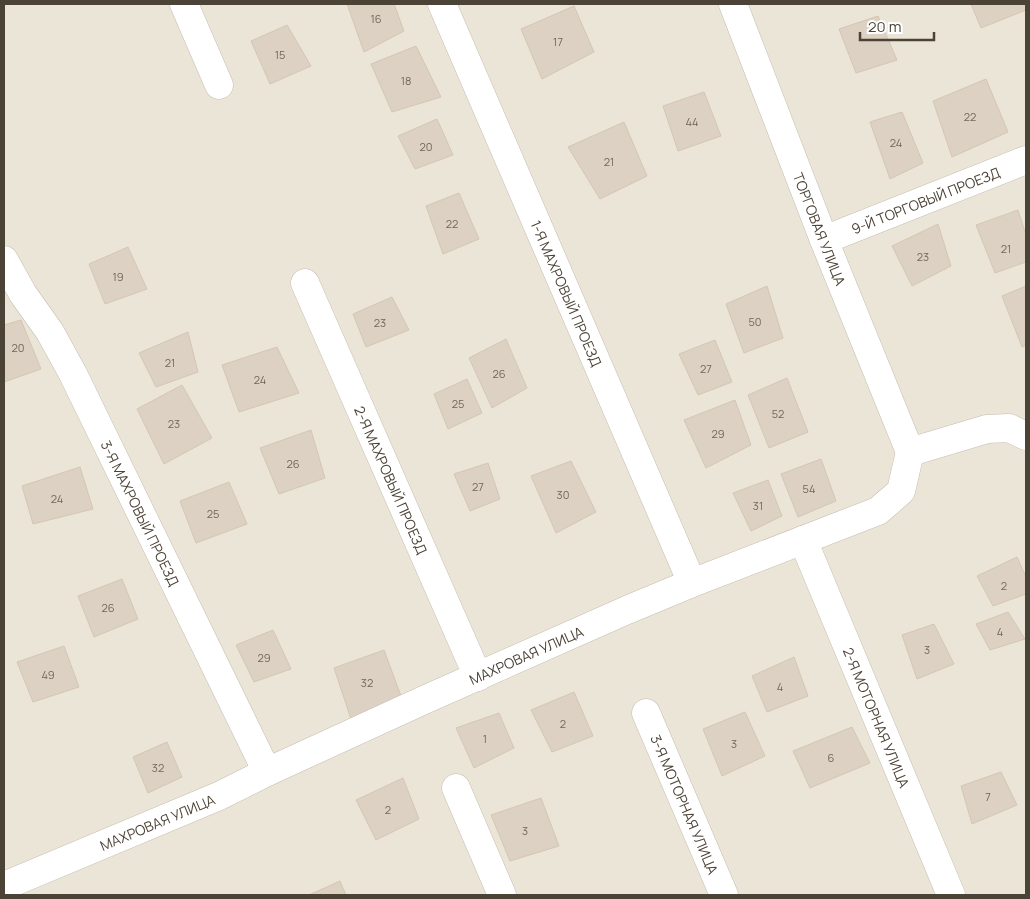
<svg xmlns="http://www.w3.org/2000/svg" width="1030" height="899" font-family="Manrope,sans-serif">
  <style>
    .residential { fill: #ebe5d8 }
    .building { fill: #dcd1c2; stroke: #d5c6b1 }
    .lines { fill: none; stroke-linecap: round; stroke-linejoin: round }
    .minor-casing { stroke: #c6bdaf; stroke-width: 29 }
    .minor { stroke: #fff; stroke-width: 28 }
    .labels { text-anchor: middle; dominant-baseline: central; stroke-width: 4; stroke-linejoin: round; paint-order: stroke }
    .number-label { font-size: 11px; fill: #70665a }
    .street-label { font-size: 14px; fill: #4c4337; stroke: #fff }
  </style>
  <rect width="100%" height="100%" fill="#f6f3eb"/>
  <rect class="residential" x="4" y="4" width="1022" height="891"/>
  <g class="building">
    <path d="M347 4H394L404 31 364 52Z"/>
    <path d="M971 4H1026V10L981 28Z"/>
    <path d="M574 6 594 52 542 79 521 29Z"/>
    <path d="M878 16 897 60 856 73 839 29Z"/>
    <path d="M287 25 311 66 270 84 251 41Z"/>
    <path d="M416 46 441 97 392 112 371 64Z"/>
    <path d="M986 79 1008 132 952 157 933 101Z"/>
    <path d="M704 92 721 136 678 151 663 106Z"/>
    <path d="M902 112 923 163 890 179 870 122Z"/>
    <path d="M437 119 453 155 415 169 398 136Z"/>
    <path d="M624 122 647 176 600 199 568 147Z"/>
    <path d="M459 193 479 239 443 254 426 206Z"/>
    <path d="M1018 210 1026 235V262L995 273 976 225Z"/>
    <path d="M938 224 951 266 912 286 892 246Z"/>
    <path d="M128 247 147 289 105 304 89 264Z"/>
    <path d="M767 286 783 338 744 353 726 304Z"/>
    <path d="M1026 286V345L1022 347 1002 296Z"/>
    <path d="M392 297 409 330 366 347 353 314Z"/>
    <path d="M21 320 41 369 4 382V325Z"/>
    <path d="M188 332 198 372 156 387 139 353Z"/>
    <path d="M506 339 527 388 492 408 469 358Z"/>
    <path d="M715 340 732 382 698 395 679 354Z"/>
    <path d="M277 347 299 393 239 412 222 365Z"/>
    <path d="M787 378 808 432 769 448 748 395Z"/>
    <path d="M467 379 482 413 448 429 434 394Z"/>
    <path d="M182 385 212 438 164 464 137 409Z"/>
    <path d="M735 400 751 445 706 468 684 420Z"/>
    <path d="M311 430 325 478 279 494 260 448Z"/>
    <path d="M821 459 836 501 798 517 781 474Z"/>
    <path d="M571 461 596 512 556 533 531 476Z"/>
    <path d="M488 463 500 499 470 511 454 474Z"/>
    <path d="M80 467 93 509 33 524 22 486Z"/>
    <path d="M768 480 782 516 751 531 733 493Z"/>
    <path d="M229 482 247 524 196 543 180 501Z"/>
    <path d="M1017 557 1026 577V594L993 606 977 576Z"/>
    <path d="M122 579 138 619 94 637 78 596Z"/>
    <path d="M1008 612 1025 639 990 650 976 624Z"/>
    <path d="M934 624 954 664 917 679 902 635Z"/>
    <path d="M273 630 291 669 254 682 236 645Z"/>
    <path d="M64 646 79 687 33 702 17 662Z"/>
    <path d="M384 650 401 696 351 719 334 668Z"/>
    <path d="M794 657 808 696 767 712 752 676Z"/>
    <path d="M574 692 593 736 552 752 531 710Z"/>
    <path d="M745 712 765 756 722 776 703 729Z"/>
    <path d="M499 713 514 748 474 768 456 728Z"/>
    <path d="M852 727 870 763 810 788 793 751Z"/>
    <path d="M167 742 182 777 148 793 133 757Z"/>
    <path d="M1001 772 1017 805 972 824 961 786Z"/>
    <path d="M403 778 419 819 376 840 356 800Z"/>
    <path d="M541 798 559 846 510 861 491 815Z"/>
    <path d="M340 881 346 895H309Z"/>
  </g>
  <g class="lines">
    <defs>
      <g id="minor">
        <path d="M184 4 219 85"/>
        <path id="s1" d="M442 4 692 583"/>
        <path id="s2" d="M733 4 824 240 910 452"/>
        <path id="s3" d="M824 240 1026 160"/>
        <path id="s4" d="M4 260 23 294 50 332 73 374 267 772"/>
        <path id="s5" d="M305 283 478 677"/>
        <path id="s6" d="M803 540 951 895"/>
        <path id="s7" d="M646 713 724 895"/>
        <path d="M456 788 502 895"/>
        <path id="s8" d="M4 886 219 796 267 772 424 700 627 610 692 583 878 511 901 491 910 452 987 429 1009 428 1026 436"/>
      </g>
    </defs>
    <use href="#minor" class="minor-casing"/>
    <use href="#minor" class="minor"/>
  </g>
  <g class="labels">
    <g class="number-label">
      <text x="376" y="18">16</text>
      <text x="558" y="41">17</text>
      <text x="280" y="54">15</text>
      <text x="406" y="80">18</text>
      <text x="970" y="116">22</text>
      <text x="692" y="121">44</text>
      <text x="896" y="142">24</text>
      <text x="426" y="146">20</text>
      <text x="609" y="161">21</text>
      <text x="452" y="223">22</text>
      <text x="1006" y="248">21</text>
      <text x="923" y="256">23</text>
      <text x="118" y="276">19</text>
      <text x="755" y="321">50</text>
      <text x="380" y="322">23</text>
      <text x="18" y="347">20</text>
      <text x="170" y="362">21</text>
      <text x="706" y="368">27</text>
      <text x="499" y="373">26</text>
      <text x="260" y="379">24</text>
      <text x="458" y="403">25</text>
      <text x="778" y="413">52</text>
      <text x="174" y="423">23</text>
      <text x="718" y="433">29</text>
      <text x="293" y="463">26</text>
      <text x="478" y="486">27</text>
      <text x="809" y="488">54</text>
      <text x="563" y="494">30</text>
      <text x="57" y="498">24</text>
      <text x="758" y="505">31</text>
      <text x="213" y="513">25</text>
      <text x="1004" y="585">2</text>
      <text x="108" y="607">26</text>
      <text x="1000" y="631">4</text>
      <text x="927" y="649">3</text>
      <text x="264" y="657">29</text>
      <text x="48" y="674">49</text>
      <text x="367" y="682">32</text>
      <text x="780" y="686">4</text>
      <text x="563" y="723">2</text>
      <text x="485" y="738">1</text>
      <text x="734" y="743">3</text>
      <text x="831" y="757">6</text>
      <text x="158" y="767">32</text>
      <text x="988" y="796">7</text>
      <text x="388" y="809">2</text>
      <text x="525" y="830">3</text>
    </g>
    <g class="street-label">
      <text stroke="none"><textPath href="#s3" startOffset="109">9-Й ТОРГОВЫЙ ПРОЕЗД</textPath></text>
      <text stroke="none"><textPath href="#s2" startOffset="241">ТОРГОВАЯ УЛИЦА</textPath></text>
      <text stroke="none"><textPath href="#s1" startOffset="315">1-Я МАХРОВЫЙ ПРОЕЗД</textPath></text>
      <text stroke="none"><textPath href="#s5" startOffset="215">2-Я МАХРОВЫЙ ПРОЕЗД</textPath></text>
      <text stroke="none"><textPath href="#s4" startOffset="288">3-Я МАХРОВЫЙ ПРОЕЗД</textPath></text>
      <text stroke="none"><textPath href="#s8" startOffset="571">МАХРОВАЯ УЛИЦА</textPath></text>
      <text stroke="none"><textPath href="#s6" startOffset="192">2-Я МОТОРНАЯ УЛИЦА</textPath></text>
      <text stroke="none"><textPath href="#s7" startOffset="99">3-Я МОТОРНАЯ УЛИЦА</textPath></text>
      <text stroke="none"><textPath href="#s8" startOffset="166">МАХРОВАЯ УЛИЦА</textPath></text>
    </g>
  </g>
  <rect width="1030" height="899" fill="none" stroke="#4c4337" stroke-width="10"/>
  <path d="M860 32v8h74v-8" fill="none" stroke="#4c4337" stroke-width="2.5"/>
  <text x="868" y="32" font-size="15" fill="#4c4337" stroke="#ffffff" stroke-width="4" paint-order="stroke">20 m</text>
</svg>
